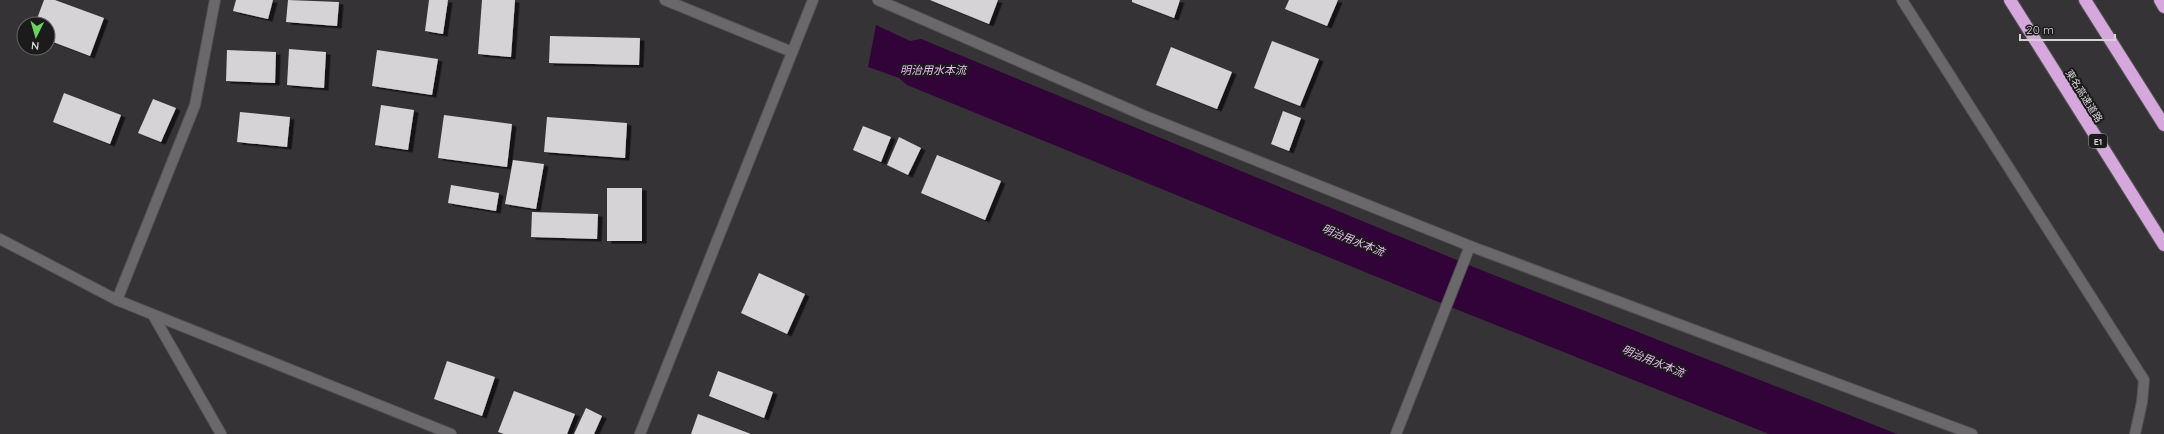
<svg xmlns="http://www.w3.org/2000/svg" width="2164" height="434" font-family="Quicksand,'Noto Sans JP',sans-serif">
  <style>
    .water { fill: #320339 }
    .building { fill: #d6d3d6; filter: url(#shadow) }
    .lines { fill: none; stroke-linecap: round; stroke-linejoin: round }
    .minor-casing { stroke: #535254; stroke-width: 12 }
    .highway-casing { stroke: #535254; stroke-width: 14 }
    .minor { stroke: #6a686a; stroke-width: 10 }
    .highway { stroke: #d5a7dc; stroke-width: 12 }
    .labels { text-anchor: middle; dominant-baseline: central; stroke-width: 4; stroke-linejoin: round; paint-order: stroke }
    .shield { fill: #1c1b1c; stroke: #9d9c9d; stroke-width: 1 }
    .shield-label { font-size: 9px; font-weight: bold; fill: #d4d3d4 }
    .street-label { font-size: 10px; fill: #d4d3d4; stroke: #1c1b1c }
    .water-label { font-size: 11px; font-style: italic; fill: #eebbf5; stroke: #1c1b1c }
  </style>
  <defs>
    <filter id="shadow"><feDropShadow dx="4.5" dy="2.5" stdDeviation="0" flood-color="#0009"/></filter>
  </defs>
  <rect width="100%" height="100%" fill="#353335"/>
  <path class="water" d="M876 25 910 41 921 39 1481 270 1897 434H1769L1463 312 907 85 899 78 868 67Z"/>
  <g class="building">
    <path d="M44 0H55L104 18 90 56 48 40V24H35Z"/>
    <path d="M236 0H273L268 19 233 11Z"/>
    <path d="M288 0 339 2 337 26 286 22Z"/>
    <path d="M429 0H448L443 34 425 31Z"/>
    <path d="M482 0H515L511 57 478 54Z"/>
    <path d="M930 0H998L989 24Z"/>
    <path d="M1132 0H1180L1174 18 1132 2Z"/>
    <path d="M1289 0H1338L1327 26 1285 9Z"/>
    <path d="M550 36 640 38 639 65 549 63Z"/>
    <path d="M1272 41 1319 59 1300 106 1254 88Z"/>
    <path d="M1171 47 1232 72 1217 109 1156 85Z"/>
    <path d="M289 49 326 52 324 88 287 85Z"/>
    <path d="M227 50 276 52 275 83 226 81Z"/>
    <path d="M377 50 438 59 432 95 372 86Z"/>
    <path d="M64 93 121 115 110 144 53 122Z"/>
    <path d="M153 99 176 108 161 142 138 133Z"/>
    <path d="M381 105 414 110 408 150 375 145Z"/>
    <path d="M1283 111 1301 118 1289 151 1271 144Z"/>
    <path d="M240 112 290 117 287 147 237 142Z"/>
    <path d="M444 115 512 124 507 167 438 158Z"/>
    <path d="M547 117 627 123 625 158 544 152Z"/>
    <path d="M863 126 891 137 881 162 853 150Z"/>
    <path d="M899 137 921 148 908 175 887 165Z"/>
    <path d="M937 155 1001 181 985 220 921 193Z"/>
    <path d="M513 160 544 164 536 209 505 204Z"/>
    <path d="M451 185 499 193 496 211 448 203Z"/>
    <rect x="607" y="188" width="35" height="53"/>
    <path d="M532 212 598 214 597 239 531 237Z"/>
    <path d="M759 273 805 294 787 334 741 313Z"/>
    <path d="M447 361 495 377 482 416 434 399Z"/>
    <path d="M718 371 773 392 764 418 709 396Z"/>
    <path d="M514 391 575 414 567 434H504L498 432Z"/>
    <path d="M586 408 602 416 594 434H574Z"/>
    <path d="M698 414 751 434H691Z"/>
  </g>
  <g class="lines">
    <defs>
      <g id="minor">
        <path d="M665 0 792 52"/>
        <path d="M878 0 1145 116 1470 246 1972 434"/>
        <path d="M1902 0 2144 380 2142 402 2135 434"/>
        <path d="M0 239 117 300 451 434"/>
        <path d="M117 300 195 105 215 0"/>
        <path d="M153 315 221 434"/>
        <path d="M640 434 813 0"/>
        <path d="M1396 434 1470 246"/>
      </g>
      <g id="highway">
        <path d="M2010 0 2164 245"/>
        <path d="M2085 0 2164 125"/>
        <path d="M2160 0 2164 7"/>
      </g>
    </defs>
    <use href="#minor" class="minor-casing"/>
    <use href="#highway" class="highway-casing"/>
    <use href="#minor" class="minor"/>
    <use href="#highway" class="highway"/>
  </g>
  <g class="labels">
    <rect class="shield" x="2089" y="134" width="18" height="14" rx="3"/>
    <g class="shield-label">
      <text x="2098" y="141">E1</text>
    </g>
    <g class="street-label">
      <text transform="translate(2084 96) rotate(58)">東名高速道路</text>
    </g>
    <g class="water-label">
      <text x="933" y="70">明治用水本流</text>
      <text transform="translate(1353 240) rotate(22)">明治用水本流</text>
      <text transform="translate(1653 361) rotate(22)">明治用水本流</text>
    </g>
  </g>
  <g transform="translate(36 36) rotate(185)"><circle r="19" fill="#1c1b1c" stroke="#666566"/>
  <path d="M0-3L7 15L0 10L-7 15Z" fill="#6cd362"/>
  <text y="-6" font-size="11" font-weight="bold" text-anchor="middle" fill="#d4d3d4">N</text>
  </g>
  <path d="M2020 34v6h95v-6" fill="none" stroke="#d4d3d4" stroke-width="2"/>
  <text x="2026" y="34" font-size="12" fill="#d4d3d4" stroke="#1c1b1c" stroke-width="3" paint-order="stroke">20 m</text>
</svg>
